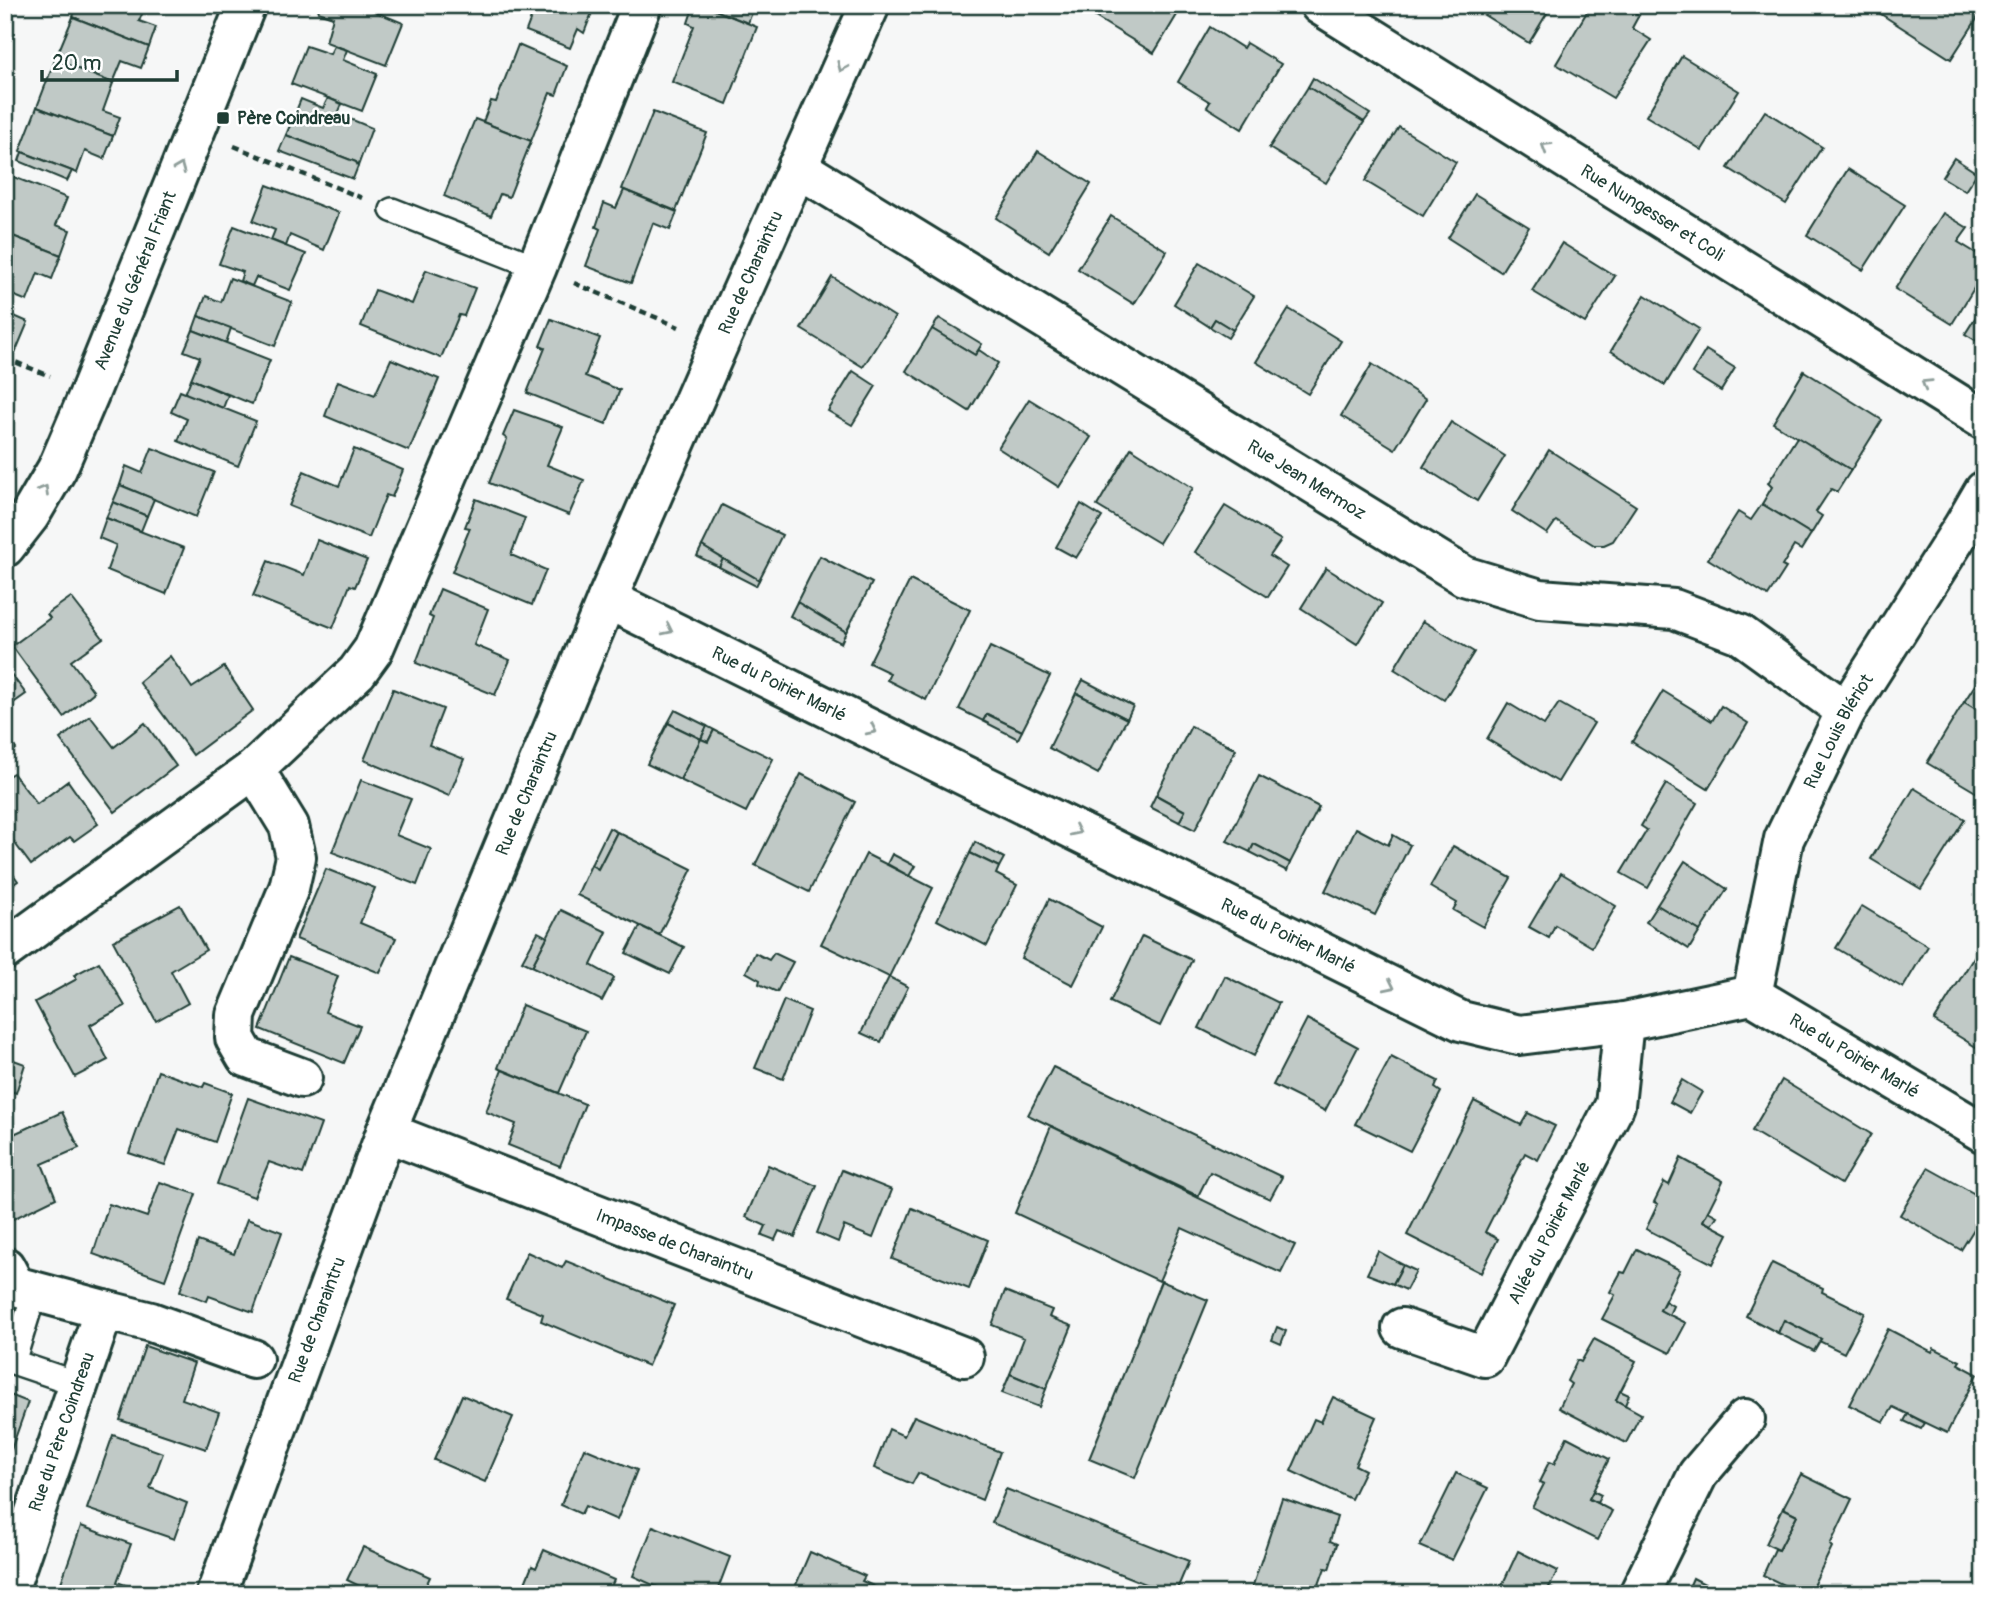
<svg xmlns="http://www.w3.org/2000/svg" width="1989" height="1599" font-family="Pangolin,sans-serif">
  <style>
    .building { fill: #c0c9c6; stroke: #1f3d34; stroke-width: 2 }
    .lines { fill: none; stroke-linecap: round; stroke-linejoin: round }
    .lane-casing { stroke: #1f3d34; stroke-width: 28 }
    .street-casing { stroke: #1f3d34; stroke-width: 44 }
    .path { stroke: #1f3d34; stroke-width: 4.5; stroke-dasharray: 7 5; stroke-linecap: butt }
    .lane { stroke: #fff; stroke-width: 23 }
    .street { stroke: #fff; stroke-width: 38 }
    .oneway { stroke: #8f9e9a }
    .poi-dot { fill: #1f3d34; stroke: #fff; stroke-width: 2.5 }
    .labels { text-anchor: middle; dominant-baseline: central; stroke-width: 5; stroke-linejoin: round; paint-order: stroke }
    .poi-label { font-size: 18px; font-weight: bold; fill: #1f3d34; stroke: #fff; text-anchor: start }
    .street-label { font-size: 18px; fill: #1f3d34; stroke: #fff }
  </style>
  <rect width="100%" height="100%" fill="#f6f7f7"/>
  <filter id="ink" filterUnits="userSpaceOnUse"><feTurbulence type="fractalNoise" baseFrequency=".0143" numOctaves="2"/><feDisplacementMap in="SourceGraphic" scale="14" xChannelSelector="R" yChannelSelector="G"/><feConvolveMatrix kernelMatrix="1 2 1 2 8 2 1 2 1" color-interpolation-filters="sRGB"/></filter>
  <g filter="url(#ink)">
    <g class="building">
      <path d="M77 5H146L139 21 156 27 149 47 73 17Z"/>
      <path d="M320 5H359L403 23 386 65 326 42 333 17 318 12Z"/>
      <path d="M536 5H595L584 33 578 29 570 48 526 31Z"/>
      <path d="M694 5H703L757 27 727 104 672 82 694 26 688 23Z"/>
      <path d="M711 5H755L748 23 710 8Z"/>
      <path d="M1091 5H1183L1154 53 1087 12Z"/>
      <path d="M1475 5H1552L1529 43 1473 8Z"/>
      <path d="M1591 5H1622L1639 15 1632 28 1651 40 1613 98 1556 64Z"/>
      <path d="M1875 5H1984V8L1951 59 1873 9Z"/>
      <path d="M73 17 149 47 141 68 122 61 113 83 55 60Z"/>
      <path d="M1210 27 1243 48 1246 43 1281 64 1242 129 1207 107 1210 102 1178 82Z"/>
      <path d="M518 45 567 66 556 95 550 93 531 141 483 122 491 101 496 102Z"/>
      <path d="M306 46 330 54 334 46 347 50 343 60 377 74 362 111 291 84Z"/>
      <path d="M1682 56 1739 91 1702 150 1646 116Z"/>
      <path d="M55 60 113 83 103 111 120 117 113 136 37 107Z"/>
      <path d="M1313 78 1370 114 1364 122 1308 87Z"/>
      <path d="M1308 87 1364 122 1326 183 1269 148Z"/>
      <path d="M328 98 342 104 338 114 372 128 358 166 356 162 286 135 301 99 323 108Z"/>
      <path d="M37 107 113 136 104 159 85 151 77 173 20 151Z"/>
      <path d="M1765 111 1822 147 1786 204 1728 168Z"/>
      <path d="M653 112 707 133 676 211 622 189Z"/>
      <path d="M475 119 531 141 509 197 500 194 491 216 444 196Z"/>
      <path d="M1399 127 1456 162 1423 216 1365 181Z"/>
      <path d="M286 135 356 162 358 166 353 179 279 151Z"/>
      <path d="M1038 151 1091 184 1049 252 996 218Z"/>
      <path d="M22 152 72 171 67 181 19 161Z"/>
      <path d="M1954 158 1977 173 1965 191 1942 177Z"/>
      <path d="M1848 169 1905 205 1863 270 1807 235Z"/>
      <path d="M6 174 67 198 56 225 70 230 61 255 5 233Z"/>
      <path d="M267 185 339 213 324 250 290 235 286 246 271 240 275 230 253 221Z"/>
      <path d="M624 190 677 212 670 230 653 223 631 283 586 266 600 229 596 227 604 203 616 208Z"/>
      <path d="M1475 194 1529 227 1501 272 1448 238Z"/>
      <path d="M1943 213 1968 228 1958 242 1984 258V272L1952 324 1895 289Z"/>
      <path d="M1111 216 1167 251 1134 304 1078 269Z"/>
      <path d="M234 226 306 254 290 290 256 277 252 286 240 281 243 272 219 264Z"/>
      <path d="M5 233 61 255 52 279 38 273 27 301 5 292Z"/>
      <path d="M1562 243 1615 276 1585 323 1532 291Z"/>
      <path d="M1199 263 1254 296 1233 330 1215 319 1210 327 1174 304Z"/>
      <path d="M426 270 475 288 464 316 459 315 441 358 361 326 375 290 412 304Z"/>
      <path d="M832 277 895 317 863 367 801 329Z"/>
      <path d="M230 278 292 302 275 346 198 316 206 296 221 302Z"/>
      <path d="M1645 295 1699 329 1665 385 1611 351Z"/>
      <path d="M1984 304V337L1980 343 1965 334Z"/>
      <path d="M1289 309 1341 341 1308 394 1256 362Z"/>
      <path d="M5 312 28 322 15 353 5 349Z"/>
      <path d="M198 316 231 328 226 343 193 330Z"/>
      <path d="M939 318 982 344 975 355 932 329Z"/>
      <path d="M551 319 600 338 585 376 620 390 606 424 527 393 545 348 540 346Z"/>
      <path d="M1215 319 1233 330 1228 338 1210 327Z"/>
      <path d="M932 329 975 355 979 350 998 363 969 411 906 371Z"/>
      <path d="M193 330 270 360 252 404 191 379 200 357 184 351Z"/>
      <path d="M1706 350 1735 368 1721 391 1692 373Z"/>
      <path d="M391 359 439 379 409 451 325 416 338 381 375 395Z"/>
      <path d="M1372 364 1426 399 1395 449 1341 416Z"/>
      <path d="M853 371 876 386 852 425 828 411Z"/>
      <path d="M1804 371 1882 420 1851 470 1773 423Z"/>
      <path d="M191 379 228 395 223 408 185 394Z"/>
      <path d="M180 391 256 421 238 466 178 441 187 419 171 412Z"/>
      <path d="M1029 399 1091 437 1059 487 998 448Z"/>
      <path d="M514 410 563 427 547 465 584 480 569 515 489 483 507 439 503 436Z"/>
      <path d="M1451 422 1505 456 1477 501 1423 467Z"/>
      <path d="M1797 437 1851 470 1837 492 1831 489 1816 512 1822 516 1811 534 1762 504 1772 487 1768 483Z"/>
      <path d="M152 448 214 472 196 517 120 485 126 466 142 473Z"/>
      <path d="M1131 448 1193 488 1159 543 1097 506Z"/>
      <path d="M354 449 403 470 392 497 386 495 369 538 289 506 304 471 339 486Z"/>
      <path d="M1549 450 1636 506 1613 541 1604 545H1594L1556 521 1547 534 1512 511Z"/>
      <path d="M120 485 154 499 147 516 113 502Z"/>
      <path d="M476 499 525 518 511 555 546 570 532 605 452 572 470 528 465 527Z"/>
      <path d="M113 502 147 516 141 531 106 518Z"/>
      <path d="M1081 504 1102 517 1076 558 1056 547Z"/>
      <path d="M1762 504 1811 534 1801 550 1794 546 1782 566 1786 568 1768 596 1708 559 1738 512 1751 520Z"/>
      <path d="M722 505 782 535 759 580 702 546Z"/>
      <path d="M1225 506 1281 540 1270 556 1287 567 1268 597 1195 552Z"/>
      <path d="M106 518 184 548 166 594 107 570 116 545 99 538Z"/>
      <path d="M317 540 367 560 355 587 350 585 333 628 253 596 268 561 304 575Z"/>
      <path d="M702 546 723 559 719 567 697 556Z"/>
      <path d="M820 556 872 583 846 632 797 602Z"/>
      <path d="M723 559 759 580 756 586 719 567Z"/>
      <path d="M1326 568 1382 603 1357 644 1301 608Z"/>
      <path d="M910 580 970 610 926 700 887 680 890 673 869 663Z"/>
      <path d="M440 589 488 609 474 645 510 660 495 695 416 663 433 618 429 616Z"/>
      <path d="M71 597 103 638 71 661 94 692 64 717 12 646 50 618 47 614Z"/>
      <path d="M797 602 846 632 841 643 790 616Z"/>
      <path d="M1423 621 1474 652 1444 700 1394 669Z"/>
      <path d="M990 647 1050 676 1022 731 987 714 983 721 959 709Z"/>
      <path d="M170 656 192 688 224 667 253 710 193 755 139 682Z"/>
      <path d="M5 666 26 694 5 709Z"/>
      <path d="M1984 671V714L1964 702Z"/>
      <path d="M1083 680 1133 706 1127 719 1076 693Z"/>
      <path d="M393 689 443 709 429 745 464 759 449 796 364 760Z"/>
      <path d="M1663 691 1712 721 1721 706 1748 723 1708 789 1632 742Z"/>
      <path d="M1076 693 1127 719 1098 774 1049 748Z"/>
      <path d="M1964 702 1984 714V786L1979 794 1927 763Z"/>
      <path d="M1508 703 1544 725 1559 703 1594 723 1558 782 1487 739Z"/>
      <path d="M675 710 707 726 701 739 668 723Z"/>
      <path d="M987 714 1022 731 1018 739 983 721Z"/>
      <path d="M90 716 114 747 145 723 176 766 115 812 60 739Z"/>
      <path d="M668 723 701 739 680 780 647 764Z"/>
      <path d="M707 726 714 730 708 742 701 739Z"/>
      <path d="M1191 726 1236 749 1195 830 1179 822 1185 811 1156 795Z"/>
      <path d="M714 730 773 759 746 812 680 780 701 739 708 742Z"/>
      <path d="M5 734 16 749 5 757Z"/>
      <path d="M13 773 37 804 68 781 98 824 74 841 70 837 31 865 5 830V778Z"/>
      <path d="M801 774 855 802 809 892 755 865Z"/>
      <path d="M1259 776 1319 807 1290 863 1254 844 1250 852 1227 841Z"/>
      <path d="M361 780 411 799 396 835 431 849 417 885 332 852Z"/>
      <path d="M1666 784 1697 803 1648 888 1621 873 1647 830 1641 826Z"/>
      <path d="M1914 788 1965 819 1921 889 1871 859Z"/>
      <path d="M1156 795 1185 811 1179 822 1150 807Z"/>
      <path d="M609 828 617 832 598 869 591 865Z"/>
      <path d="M1356 828 1388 845 1393 835 1410 845 1375 915 1325 891Z"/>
      <path d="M617 832 692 869 659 935 577 895 591 865 598 869Z"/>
      <path d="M975 842 1004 858 999 867 970 853Z"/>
      <path d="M1254 844 1290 863 1287 871 1250 852Z"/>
      <path d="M1453 846 1511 878 1483 927 1453 910 1457 903 1430 887Z"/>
      <path d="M970 853 999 867 996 874 1017 885 987 946 937 920Z"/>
      <path d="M866 854 933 888 889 977 821 944Z"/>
      <path d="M892 854 915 866 909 876 887 864Z"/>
      <path d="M1685 861 1727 889 1700 931 1657 905Z"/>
      <path d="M5 863 18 881 5 890Z"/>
      <path d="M326 869 375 888 360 923 396 938 380 973 296 939Z"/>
      <path d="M1561 873 1616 906 1592 947 1555 925 1549 938 1529 927Z"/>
      <path d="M1049 899 1102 927 1073 985 1021 958Z"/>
      <path d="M180 905 206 950 171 971 188 1003 156 1021 113 941Z"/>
      <path d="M1657 905 1700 931 1689 949 1646 922Z"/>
      <path d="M1862 906 1928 946 1903 988 1836 948Z"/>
      <path d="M561 910 607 932 591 965 614 978 602 1001 532 966Z"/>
      <path d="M640 926 684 947 670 974 626 953Z"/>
      <path d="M538 932 547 937 532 966 522 961Z"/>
      <path d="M1142 936 1192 960 1160 1026 1110 1002Z"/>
      <path d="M1984 941V1052L1934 1021Z"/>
      <path d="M755 953 769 960 774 953 793 962 777 992 759 984 760 980 746 972Z"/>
      <path d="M289 957 338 976 325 1012 360 1026 344 1063 260 1029Z"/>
      <path d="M99 962 125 1006 90 1025 108 1060 75 1077 35 1002 77 979 74 975Z"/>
      <path d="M1225 976 1279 1003 1254 1056 1199 1028Z"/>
      <path d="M889 977 908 987 881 1042 861 1033Z"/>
      <path d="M784 1000 810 1011 783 1079 755 1068Z"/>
      <path d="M522 1005 586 1031 559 1093 498 1068Z"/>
      <path d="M1307 1019 1358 1047 1325 1111 1273 1085Z"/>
      <path d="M1391 1057 1438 1081 1435 1088 1441 1092 1410 1151 1355 1124Z"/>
      <path d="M11 1059 25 1064 16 1093 5 1089V1075Z"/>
      <path d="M1053 1067 1282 1177 1270 1199 1210 1172 1198 1196 1051 1126 1028 1115Z"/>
      <path d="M502 1070 585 1104 560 1166 508 1145 516 1124 486 1112Z"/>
      <path d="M158 1071 203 1087 205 1083 232 1093 215 1142 179 1129 165 1165 129 1153Z"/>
      <path d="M1682 1080 1702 1092 1690 1113 1670 1102Z"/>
      <path d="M1782 1080 1871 1134 1841 1184 1752 1131Z"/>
      <path d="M248 1098 321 1124 303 1174 269 1162 254 1197 217 1184Z"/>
      <path d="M1474 1101 1521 1125 1528 1113 1555 1126 1538 1160 1525 1153 1485 1232 1498 1239 1481 1273 1407 1235Z"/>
      <path d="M62 1112 79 1148 42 1164 56 1198 11 1220 5 1207V1138Z"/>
      <path d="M1051 1126 1295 1245 1281 1273 1182 1228 1159 1281 1015 1213Z"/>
      <path d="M1681 1158 1723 1181 1703 1221 1728 1234 1713 1264 1646 1229 1658 1204 1654 1202 1664 1182 1669 1185Z"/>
      <path d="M768 1165 817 1186 795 1237 779 1231 775 1240 762 1235 766 1226 746 1217Z"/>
      <path d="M1928 1168 1984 1199V1213L1961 1250 1900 1215Z"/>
      <path d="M842 1170 892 1190 873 1238 844 1226 838 1242 817 1233Z"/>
      <path d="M160 1182 196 1194 165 1280 93 1254 109 1204 147 1217Z"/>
      <path d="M912 1208 988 1240 969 1289 892 1259Z"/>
      <path d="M1708 1211 1717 1216 1711 1225 1703 1221Z"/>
      <path d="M247 1219 282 1232 253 1312 209 1296 207 1301 180 1291 198 1241 234 1254Z"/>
      <path d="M1637 1249 1680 1270 1660 1310 1686 1323 1670 1353 1602 1319 1615 1295 1610 1292 1621 1272 1625 1273Z"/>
      <path d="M1378 1251 1403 1265 1393 1284 1367 1274Z"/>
      <path d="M527 1252 562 1268 566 1261 674 1305 648 1366 541 1321 543 1314 506 1299Z"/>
      <path d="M1772 1263 1823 1288 1822 1292 1865 1313 1844 1353 1819 1341 1821 1339 1784 1320 1778 1333 1746 1316Z"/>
      <path d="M1403 1265 1416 1271 1406 1290 1393 1284Z"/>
      <path d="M1161 1281 1208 1300 1135 1478 1089 1459Z"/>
      <path d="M1005 1291 1052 1310 1049 1317 1072 1326 1046 1389 1010 1374 1024 1338 992 1325Z"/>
      <path d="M1665 1301 1673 1306 1669 1315 1660 1310Z"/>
      <path d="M1784 1320 1821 1339 1814 1351 1778 1333Z"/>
      <path d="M1277 1327 1286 1331 1281 1344 1272 1340Z"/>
      <path d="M1888 1329 1932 1352 1934 1348 1960 1361 1958 1364 1977 1374 1947 1433 1893 1407 1884 1422 1849 1405Z"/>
      <path d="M1594 1339 1636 1361 1616 1400 1641 1414 1626 1443 1559 1408 1571 1384 1567 1381 1577 1360 1581 1362Z"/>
      <path d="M145 1346 194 1363 182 1399 219 1412 206 1449 120 1420Z"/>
      <path d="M1010 1374 1046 1389 1039 1407 1002 1393Z"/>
      <path d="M1620 1391 1629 1395 1625 1405 1616 1400Z"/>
      <path d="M5 1393 28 1402 5 1467Z"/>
      <path d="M462 1395 513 1417 485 1482 434 1460Z"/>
      <path d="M1333 1397 1376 1417 1355 1465 1365 1470 1351 1499 1291 1471 1314 1419 1321 1422Z"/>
      <path d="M1908 1414 1925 1423 1921 1429 1904 1421Z"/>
      <path d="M914 1416 1000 1452 982 1500 918 1473 912 1484 874 1468 889 1429 904 1436Z"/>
      <path d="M113 1435 163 1453 150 1488 187 1503 174 1539 87 1509Z"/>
      <path d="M1567 1437 1609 1459 1589 1499 1612 1511 1597 1540 1532 1507 1544 1484 1539 1482 1549 1462 1554 1464Z"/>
      <path d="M584 1448 637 1470 617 1520 585 1506 581 1514 561 1505Z"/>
      <path d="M1456 1473 1488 1488 1452 1560 1420 1546Z"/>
      <path d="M1801 1474 1852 1499 1830 1545 1832 1547 1809 1594H1802L1763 1575 1775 1549 1779 1550 1797 1515 1783 1508Z"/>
      <path d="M1006 1489 1189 1561 1175 1594H1171L992 1523Z"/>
      <path d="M1593 1491 1601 1495 1597 1503 1589 1499Z"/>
      <path d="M1282 1498 1337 1517 1330 1541 1337 1544 1329 1569 1325 1568 1316 1593 1250 1594Z"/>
      <path d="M1783 1508 1797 1515 1779 1550 1766 1544Z"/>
      <path d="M81 1526 131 1544 117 1582 150 1594H57Z"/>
      <path d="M653 1526 730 1557 716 1594H673L633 1576Z"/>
      <path d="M363 1547 430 1577 422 1594H376L347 1580Z"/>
      <path d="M544 1550 614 1580 608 1594H548L525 1583 532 1566 536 1568Z"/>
      <path d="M1518 1551 1558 1571 1549 1587 1558 1592 1557 1594H1498Z"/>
      <path d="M810 1552 865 1576 862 1581 891 1594H792Z"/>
      <path d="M1693 1578 1724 1594H1686Z"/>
    </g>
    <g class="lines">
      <defs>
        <g id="lane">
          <path d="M392 210 537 267"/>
          <path d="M35 1291 13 1362 78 1384"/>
        </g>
        <g id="street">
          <path id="s1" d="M1320 5 1984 420"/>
          <path id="s2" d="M797 167 1464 576 1540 599 1674 609 1740 634 1846 711"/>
          <path id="s3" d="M5 547 30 515 57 469 90 392 246 5"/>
          <path id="s4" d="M607 599 1461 1021 1519 1035 1624 1022 1752 995 1984 1133"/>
          <path d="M254 769 289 826 296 857 289 888 236 1015 235 1038 246 1057 302 1078"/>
          <path d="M5 950 254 769 357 672 373 650 537 267 642 5"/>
          <path id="s5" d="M1752 995 1784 839 1846 711 1963 527 1984 491"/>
          <path id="s6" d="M386 1132 964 1357"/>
          <path d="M5 1267 15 1286 104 1310 7 1594"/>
          <path d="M104 1310 151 1322 253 1359"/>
          <path id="s7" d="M1402 1328 1485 1357 1615 1105 1624 1022"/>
          <path id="s8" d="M216 1594 386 1132 492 876 607 599 719 343 870 5"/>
          <path d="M1639 1594 1698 1474 1745 1419"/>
        </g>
      </defs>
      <use href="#lane" class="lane-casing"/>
      <use href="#street" class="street-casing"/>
      <g class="path">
        <path d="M5 17 21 5"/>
        <path d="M234 146 362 198"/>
        <path d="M574 283 679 327"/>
        <path d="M5 358 50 376"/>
      </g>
      <use href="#lane" class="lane"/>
      <use href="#street" class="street"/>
    </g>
    <defs><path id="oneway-chevron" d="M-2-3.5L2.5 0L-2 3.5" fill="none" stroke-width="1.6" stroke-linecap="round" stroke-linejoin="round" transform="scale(1.75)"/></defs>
    <g class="oneway">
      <use href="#oneway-chevron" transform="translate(842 67) rotate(114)"/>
      <use href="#oneway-chevron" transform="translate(1546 147) rotate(-148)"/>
      <use href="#oneway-chevron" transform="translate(180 168) rotate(-68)"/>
      <use href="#oneway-chevron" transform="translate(1926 384) rotate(-148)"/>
      <use href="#oneway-chevron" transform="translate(44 490) rotate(-59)"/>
      <use href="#oneway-chevron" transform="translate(668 630) rotate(26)"/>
      <use href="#oneway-chevron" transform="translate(872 730) rotate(26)"/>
      <use href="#oneway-chevron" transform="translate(1076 831) rotate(26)"/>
      <use href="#oneway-chevron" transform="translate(1390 986) rotate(26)"/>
    </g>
  </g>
  <rect class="poi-dot" x="216" y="111" width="14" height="14" rx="3.5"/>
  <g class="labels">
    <g class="poi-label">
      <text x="237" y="118">Père Coindreau</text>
    </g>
    <g class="street-label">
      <text stroke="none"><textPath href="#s1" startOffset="392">Rue Nungesser et Coli</textPath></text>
      <text stroke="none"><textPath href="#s8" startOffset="1426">Rue de Charaintru</textPath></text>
      <text stroke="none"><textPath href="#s3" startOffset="298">Avenue du Général Friant</textPath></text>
      <text stroke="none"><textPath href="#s2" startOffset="598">Rue Jean Mermoz</textPath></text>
      <text stroke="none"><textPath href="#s4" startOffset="192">Rue du Poirier Marlé</textPath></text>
      <text stroke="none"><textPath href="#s5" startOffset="280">Rue Louis Blériot</textPath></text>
      <text stroke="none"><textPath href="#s8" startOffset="859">Rue de Charaintru</textPath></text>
      <text stroke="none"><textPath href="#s4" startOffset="760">Rue du Poirier Marlé</textPath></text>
      <text stroke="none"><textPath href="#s4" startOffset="1368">Rue du Poirier Marlé</textPath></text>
      <text stroke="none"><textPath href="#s7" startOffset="228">Allée du Poirier Marlé</textPath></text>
      <text stroke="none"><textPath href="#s6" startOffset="310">Impasse de Charaintru</textPath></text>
      <text stroke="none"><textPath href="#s8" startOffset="292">Rue de Charaintru</textPath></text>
      <text transform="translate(62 1432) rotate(-71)">Rue du Père Coindreau</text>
    </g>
  </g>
  <rect width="1989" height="1599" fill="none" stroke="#fff" stroke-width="28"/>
  <rect x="14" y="14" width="1961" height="1571" fill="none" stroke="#1f3d34" stroke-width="2.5" filter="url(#ink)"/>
  <path d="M42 70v10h135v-10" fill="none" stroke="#1f3d34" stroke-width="3.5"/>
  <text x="52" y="70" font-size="21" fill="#1f3d34" stroke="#ffffff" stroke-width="5" paint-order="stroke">20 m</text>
</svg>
